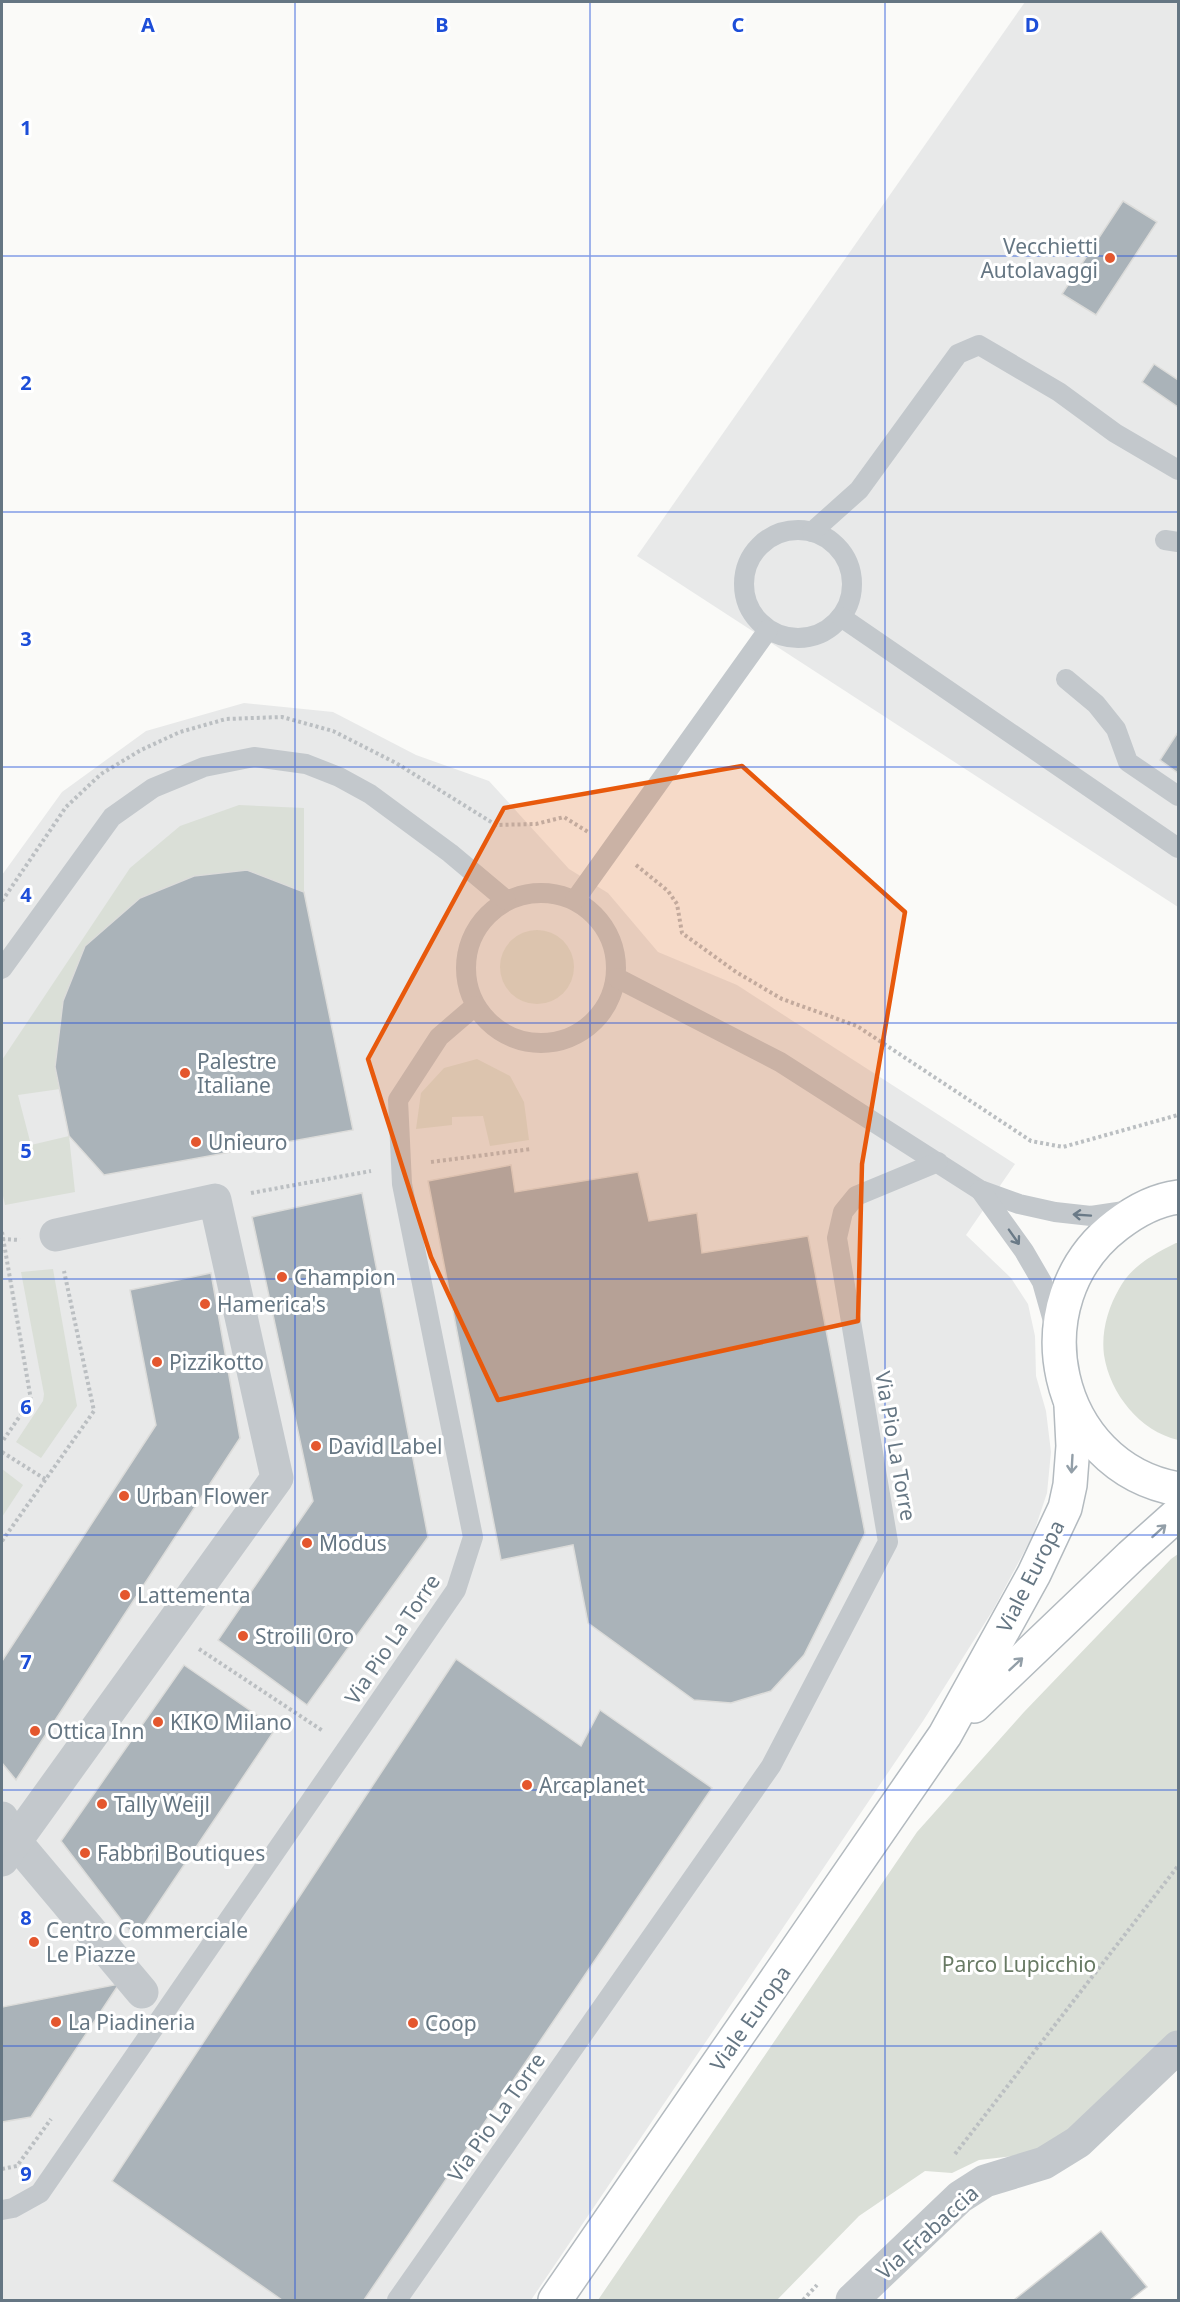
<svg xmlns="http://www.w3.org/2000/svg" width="1180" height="2302" font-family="'Noto Sans',sans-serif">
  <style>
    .built { fill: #e8e9e9 }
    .green { fill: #dadfd7 }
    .building { fill: #aab3b9; stroke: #dcdcda; stroke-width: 1.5 }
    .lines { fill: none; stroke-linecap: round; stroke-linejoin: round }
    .secondary-casing { stroke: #b3babf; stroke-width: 36 }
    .path { stroke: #bbbfc2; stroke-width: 4; stroke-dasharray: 3 3; stroke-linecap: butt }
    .lane { stroke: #c3c8cc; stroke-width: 20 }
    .street { stroke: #c3c8cc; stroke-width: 33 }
    .secondary { stroke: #fff; stroke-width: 33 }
    .oneway { stroke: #6a7a87 }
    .oneway2 { stroke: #939fa8 }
    .marked { fill: #e8590c; fill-opacity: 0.2; stroke: #e8590c; stroke-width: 4.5; stroke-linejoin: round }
    .grid { fill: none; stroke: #1d4ed8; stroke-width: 1.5; stroke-opacity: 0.55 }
    .poi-dot { fill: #e4572e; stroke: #fff; stroke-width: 2 }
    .labels { text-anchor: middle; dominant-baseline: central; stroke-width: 6; stroke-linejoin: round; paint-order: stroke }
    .poi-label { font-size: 21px; fill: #657683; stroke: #fff; text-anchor: start }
    .street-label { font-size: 21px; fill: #657683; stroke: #fff }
    .park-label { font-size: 21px; fill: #687a64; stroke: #fff }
    .grid-label { font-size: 20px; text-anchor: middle; font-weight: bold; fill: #1d4ed8; stroke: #fff; stroke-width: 6; stroke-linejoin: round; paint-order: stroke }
  </style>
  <rect width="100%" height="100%" fill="#fafaf8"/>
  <g class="built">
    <path d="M1025 2H1178V907L637 556Z"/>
    <path d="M244 703 333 712 416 755 489 781 569 869 608 893 658 952 737 985 1015 1164 966 1235 1011 1278 1028 1304 1035 1336 1036 1376 1046 1411 1051 1452 1047 1493 1033 1535 993 1610 923 1721 531 2300H2V875L62 792 146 731Z"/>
  </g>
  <g class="green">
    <path d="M239 805 304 808V892L247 870 194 876 140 898 85 946 63 1001 55 1067 60 1089 18 1095 31 1145 69 1136 75 1192 5 1205 2 1191V1060L130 868 180 826Z"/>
    <circle cx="537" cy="967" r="37"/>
    <path d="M477 1059 510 1076 524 1102 529 1140 490 1146 483 1116 452 1117V1125L416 1129 421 1093 444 1068Z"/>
    <path d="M1176 1243H1178V1440C1140 1431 1110 1394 1104 1355 1101 1332 1108 1308 1119 1289 1131 1266 1154 1254 1176 1243Z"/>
    <path d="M53 1269 77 1406 41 1458 16 1442 43 1401 44 1394 21 1272Z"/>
    <path d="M2 1469 23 1485 2 1517Z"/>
    <path d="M1178 1554V2031L1058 2145 1023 2155 979 2160 952 2173 925 2171 859 2216 777 2300H598L917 1832 1024 1712 1171 1559Z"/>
  </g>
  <g class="building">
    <path d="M1123 201 1157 222 1096 315 1062 294Z"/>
    <path d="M1154 364 1178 380V407L1142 382Z"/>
    <path d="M1178 732V773L1160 760Z"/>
    <path d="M247 870 304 892 353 1130 104 1175 69 1136 55 1067 63 1001 85 946 140 898 194 876Z"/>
    <path d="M511 1165 515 1192 638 1172 649 1221 697 1213 702 1253 808 1236 865 1533 804 1655 771 1691 731 1703 694 1700 588 1623 573 1545 501 1560 428 1181Z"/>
    <path d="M362 1193 428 1537 307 1705 218 1640 313 1501 252 1217Z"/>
    <path d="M211 1273 240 1438 16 1780 2 1763V1661L156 1425 130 1290Z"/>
    <path d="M456 1659 581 1746 600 1710 712 1788 364 2300H282L112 2181Z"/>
    <path d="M184 1665 276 1728 135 1938 61 1841Z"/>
    <path d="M119 1984 31 2117 2 2122V2007Z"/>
    <path d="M1101 2231 1147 2287 1130 2300H1014Z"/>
  </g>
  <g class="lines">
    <defs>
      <g id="secondary">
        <path d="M1178 1197C1155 1200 1135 1211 1117 1225 1017 1301 1053 1467 1178 1489"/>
        <path d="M974 1706 1131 1556 1178 1514"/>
        <path d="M555 2300 945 1735 1034 1574 1065 1508 1070 1485 1073 1446 1071 1406"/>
      </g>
    </defs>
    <use href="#secondary" class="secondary-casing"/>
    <g class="path">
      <path d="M636 865 668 891 677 904 682 933 736 972 782 999 857 1026 1031 1141 1063 1147 1178 1115"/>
      <path d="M2 901 66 807 101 774 141 750 180 732 226 719 282 717 333 731 396 763 496 825 536 824 564 817 588 832"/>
      <path d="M431 1162 531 1149"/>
      <path d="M251 1193 371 1171"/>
      <path d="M2 1232 31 1400 2 1442"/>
      <path d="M2 1239 20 1240"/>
      <path d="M2 1452 45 1479"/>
      <path d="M2 1541 94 1411 64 1271"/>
      <path d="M199 1649 323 1731"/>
      <path d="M955 2154 1178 1866"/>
      <path d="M2 2169 17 2166 51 2119"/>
      <path d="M803 2300 817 2285"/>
    </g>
    <g class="lane">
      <circle cx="798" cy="584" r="54"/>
      <path d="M812 532 859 490 958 354 979 345 1059 392 1115 433 1178 470"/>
      <path d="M1165 540 1178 542"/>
      <path d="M841 617 1178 848"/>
      <path d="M1066 679 1096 704 1116 729 1128 762 1178 796"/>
      <circle cx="541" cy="968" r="75"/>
      <path d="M575 900 768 630"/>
      <path d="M2 969 112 817 153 788 204 767 254 757 306 764 339 777 370 794 450 853 506 900"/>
      <path d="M617 978 780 1062 980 1190 1019 1204 1055 1212 1091 1216 1131 1210"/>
      <path d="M980 1190 1024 1251 1042 1282 1055 1328"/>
      <path d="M2 2210 13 2208 40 2193 456 1590 473 1537 402 1184 398 1100 439 1037 475 1006"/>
      <path d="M397 2300 771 1766 888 1542 837 1238 843 1212 856 1196 938 1162"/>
    </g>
    <g class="street">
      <path d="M2 1818 15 1841 142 1992"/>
      <path d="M2 1860 277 1478 215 1200 56 1235"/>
      <path d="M852 2300 960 2197 985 2181 1044 2163 1078 2142 1178 2047"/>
    </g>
    <use href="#secondary" class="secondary"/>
  </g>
  <defs><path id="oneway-shaft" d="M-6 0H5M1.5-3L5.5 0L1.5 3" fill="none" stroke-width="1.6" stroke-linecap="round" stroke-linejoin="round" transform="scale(1.5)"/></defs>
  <g class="oneway">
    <use href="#oneway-shaft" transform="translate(1082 1215) rotate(-176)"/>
    <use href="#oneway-shaft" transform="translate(1014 1237) rotate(55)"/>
  </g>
  <g class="oneway2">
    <use href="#oneway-shaft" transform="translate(1072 1464) rotate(93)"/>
    <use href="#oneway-shaft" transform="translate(1159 1531) rotate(-42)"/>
    <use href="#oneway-shaft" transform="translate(1016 1664) rotate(-43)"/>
  </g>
  <path class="marked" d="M742 766 905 912 862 1164 858 1321 498 1400 431 1257 368 1059 504 808Z"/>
  <path class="grid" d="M295 2V2300M590 2V2300M885 2V2300M2 256H1178M2 512H1178M2 767H1178M2 1023H1178M2 1279H1178M2 1535H1178M2 1790H1178M2 2046H1178"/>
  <g class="poi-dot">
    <circle cx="1110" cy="258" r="6"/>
    <circle cx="185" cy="1073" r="6"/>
    <circle cx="196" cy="1142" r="6"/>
    <circle cx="282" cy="1277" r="6"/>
    <circle cx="205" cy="1304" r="6"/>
    <circle cx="157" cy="1362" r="6"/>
    <circle cx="316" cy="1446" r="6"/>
    <circle cx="124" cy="1496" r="6"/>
    <circle cx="307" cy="1543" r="6"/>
    <circle cx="125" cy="1595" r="6"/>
    <circle cx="243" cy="1636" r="6"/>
    <circle cx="158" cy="1722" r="6"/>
    <circle cx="35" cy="1731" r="6"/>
    <circle cx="527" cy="1785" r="6"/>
    <circle cx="102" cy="1804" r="6"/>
    <circle cx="85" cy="1853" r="6"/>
    <circle cx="34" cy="1942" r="6"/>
    <circle cx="56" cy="2022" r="6"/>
    <circle cx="413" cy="2023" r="6"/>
  </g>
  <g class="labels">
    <g class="poi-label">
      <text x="1098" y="246" text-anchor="end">Vecchietti<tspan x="1098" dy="24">Autolavaggi</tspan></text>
      <text x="197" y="1061">Palestre<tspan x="197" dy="24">Italiane</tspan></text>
      <text x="208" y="1142">Unieuro</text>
      <text x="294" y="1277">Champion</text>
      <text x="217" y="1304">Hamerica's</text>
      <text x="169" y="1362">Pizzikotto</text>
      <text x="328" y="1446">David Label</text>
      <text x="136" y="1496">Urban Flower</text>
      <text x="319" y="1543">Modus</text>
      <text x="137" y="1595">Lattementa</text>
      <text x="255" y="1636">Stroili Oro</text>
      <text x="170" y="1722">KIKO Milano</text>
      <text x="47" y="1731">Ottica Inn</text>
      <text x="539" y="1785">Arcaplanet</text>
      <text x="114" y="1804">Tally Weijl</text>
      <text x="97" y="1853">Fabbri Boutiques</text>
      <text x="46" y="1930">Centro Commerciale<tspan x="46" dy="24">Le Piazze</tspan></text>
      <text x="68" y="2022">La Piadineria</text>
      <text x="425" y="2023">Coop</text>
    </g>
    <g class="street-label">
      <text transform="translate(896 1446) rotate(80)">Via Pio La Torre</text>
      <text transform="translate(1030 1576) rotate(-63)">Viale Europa</text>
      <text transform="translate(392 1639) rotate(-56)">Via Pio La Torre</text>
      <text transform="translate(750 2018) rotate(-55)">Viale Europa</text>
      <text transform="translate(496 2117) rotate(-55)">Via Pio La Torre</text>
      <text transform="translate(927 2232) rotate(-42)">Via Frabaccia</text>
    </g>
    <g class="park-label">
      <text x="1019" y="1964">Parco Lupicchio</text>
    </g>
  </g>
  <g class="grid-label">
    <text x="148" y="32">A</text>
    <text x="442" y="32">B</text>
    <text x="738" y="32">C</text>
    <text x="1032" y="32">D</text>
    <text x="26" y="135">1</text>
    <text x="26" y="390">2</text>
    <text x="26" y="646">3</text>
    <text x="26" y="902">4</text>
    <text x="26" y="1158">5</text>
    <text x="26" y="1414">6</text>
    <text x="26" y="1669">7</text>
    <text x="26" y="1925">8</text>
    <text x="26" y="2181">9</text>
  </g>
  <rect width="1180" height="2302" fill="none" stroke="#657683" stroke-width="6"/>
</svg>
